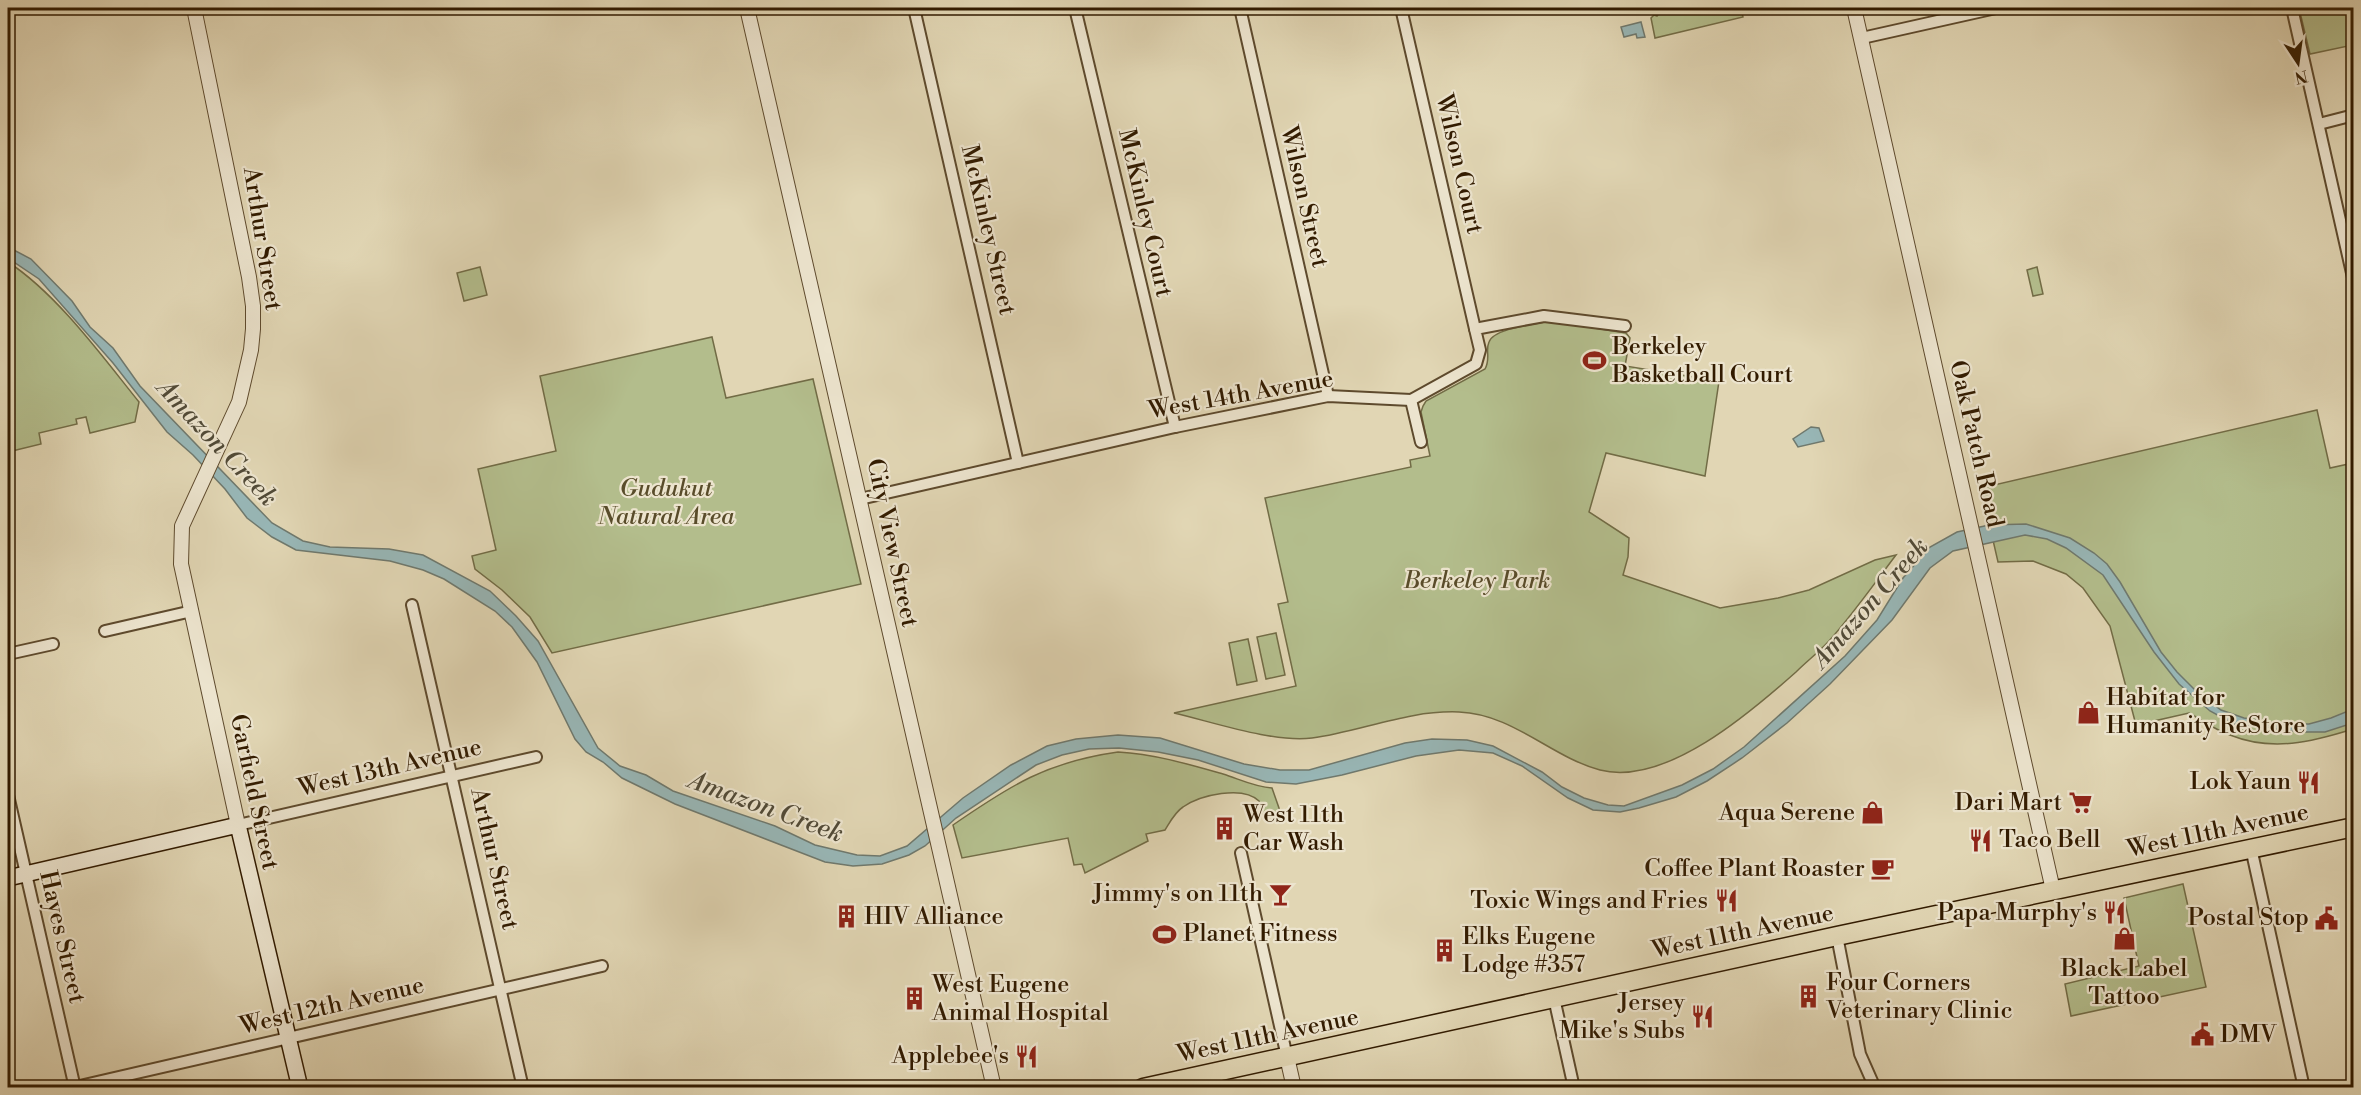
<svg xmlns="http://www.w3.org/2000/svg" width="2361" height="1095" font-family="'Libre Bodoni',serif">
  <style>
    .green { fill: #b3bd8c; stroke: #726c46; stroke-width: 1.5 }
    .water { fill: #98b7b7; stroke: #6f796e; stroke-width: 1.5 }
    .lines { fill: none; stroke-linecap: round; stroke-linejoin: round }
    .minor-casing { stroke: #5e4a2d; stroke-width: 14 }
    .tertiary-casing { stroke: #5e4a2d; stroke-width: 16 }
    .secondary-casing { stroke: #321b00; stroke-width: 18 }
    .primary-casing { stroke: #321b00; stroke-width: 21 }
    .minor { stroke: #ece4ce; stroke-width: 10 }
    .tertiary { stroke: #ece4ce; stroke-width: 14 }
    .secondary { stroke: #ece4ce; stroke-width: 15 }
    .primary { stroke: #e1d6b4; stroke-width: 18 }
    .labels { text-anchor: middle; dominant-baseline: central; stroke-width: 4.5; stroke-linejoin: round; paint-order: stroke }
    .street-label { font-size: 24px; fill: #321b00; stroke: #ece4ce }
    .poi-label { font-size: 24px; fill: #321b00; stroke: #ece4ce; text-anchor: start }
    .park-label { font-size: 24px; font-style: italic; fill: #594c2a; stroke: #ece4ce }
    .water-label { font-size: 26px; font-style: italic; fill: #514a37; stroke: #ece4ce }
  </style>
  <rect width="100%" height="100%" fill="#e1d6b4"/>
  <filter id="stains"><feTurbulence type="fractalNoise" baseFrequency=".00333" numOctaves="4"/><feColorMatrix values="0 0 0 0 .2 0 0 0 0 .09 0 0 0 0 .02 0 0 0 .5 -.17"/></filter>
  <radialGradient id="worn" r=".72"><stop offset=".6" stop-color="#630" stop-opacity="0"/><stop offset="1" stop-color="#630" stop-opacity=".3"/></radialGradient>
  <g class="green">
    <path d="M1663 8H1741L1743 17 1655 38 1651 18 1654 15 1657 16Z"/>
    <path d="M2299 8H2353V45L2310 54Z"/>
    <path d="M8 262C57 294 102 356 139 402L135 422 90 433 86 417 76 419 77 424 39 433 41 444 8 452Z"/>
    <path d="M480 267 487 295 464 301 457 273Z"/>
    <path d="M2037 267 2043 294 2033 296 2027 270Z"/>
    <path d="M1550 321 1626 333 1630 338 1625 366 1719 381 1705 476 1606 453 1589 512 1629 538 1628 557 1623 575 1720 608 1778 598 1809 590 1875 560 1896 555C1874 584 1853 614 1829 641 1819 652 1807 661 1796 672 1751 712 1665 787 1600 770 1551 757 1513 714 1459 712 1408 710 1362 731 1312 738 1274 743 1213 722 1174 713L1296 686 1278 604 1288 602 1265 498 1411 467 1410 460 1430 456 1421 412 1423 406 1426 401 1485 369C1491 358 1485 351 1489 342 1494 328 1537 324 1550 321Z"/>
    <path d="M712 337 726 398 813 379 861 584 552 653 530 617 502 590 475 569 472 556 496 550 478 469 556 451 540 376Z"/>
    <path d="M2317 410 2330 468 2353 463V729C2312 742 2272 752 2230 735 2215 730 2202 720 2189 713L2136 725 2110 626 2083 588 2066 574 2033 561 1998 562 1981 488Z"/>
    <path d="M1276 633 1285 675 1266 679 1257 637Z"/>
    <path d="M1248 639 1257 681 1237 685 1229 643Z"/>
    <path d="M1118 752C1154 754 1188 764 1223 774 1239 779 1255 787 1272 788L1280 811 1263 814 1259 801C1243 785 1200 795 1183 807 1175 812 1170 822 1165 830L1146 834 1148 841 1085 873 1082 864 1074 865 1068 838 962 858 953 825C1011 785 1047 762 1118 752Z"/>
    <path d="M2183 884 2206 987 2071 1016 2065 984 2139 966 2124 898Z"/>
  </g>
  <g class="water">
    <path d="M1641 22 1645 37 1637 38 1636 34 1624 37 1621 27Z"/>
    <path d="M8 247 31 259 72 301 90 327 113 348 140 386 272 523 303 541 330 547 389 549 423 555 490 591 516 616 538 641 598 748 620 766 646 775 673 791 775 826 815 845 857 855 880 856 907 846 963 798 1011 765 1047 746 1076 739 1118 735 1160 738 1244 764 1280 770H1309L1405 743 1432 739 1467 740 1493 746 1542 772 1562 787 1584 798 1608 805 1624 806 1682 785 1713 769 1744 747 1845 656 1877 620 1903 578 1930 547 1957 532 1989 525 2026 524 2070 538 2094 553 2107 564 2120 582 2161 652 2177 672 2197 692 2221 710 2244 718 2284 724H2309L2331 718 2353 709V723L2325 732H2300L2234 724 2210 711 2179 684 2154 652 2103 575 2066 548 2047 539 2025 535 1953 551 1930 568 1892 620 1830 684 1787 723 1742 758 1707 781 1676 797 1639 808 1620 812 1593 810 1568 798 1522 766 1493 753 1459 750 1416 756 1342 775 1296 784 1266 782 1198 760 1158 752 1119 748 1089 749 1062 755 1036 765 956 818 925 846 909 855 882 864 853 866 825 862 675 804 622 778 603 762 586 752 575 739 537 662 512 627 495 611 444 579 423 570 390 561 296 550 272 537 247 518 225 489 193 455 167 432 113 363 39 279 8 258Z"/>
    <path d="M1811 427 1819 428 1824 441 1798 447 1793 439Z"/>
  </g>
  <g class="lines">
    <defs>
      <g id="minor">
        <path d="M914 8 1018 463"/>
        <path d="M1075 8 1175 427"/>
        <path d="M1240 8 1328 396"/>
        <path d="M1401 8 1475 329"/>
        <path d="M2292 8 2354 282"/>
        <path d="M1862 38 1996 8"/>
        <path d="M2319 124 2354 115"/>
        <path d="M1411 400 1421 442"/>
        <path d="M860 499 1175 427 1328 396 1411 400 1476 364 1480 350 1475 329 1544 316 1625 326"/>
        <path d="M412 605 523 1088"/>
        <path d="M105 631 192 611"/>
        <path d="M8 654 53 644"/>
        <path d="M8 795 75 1088"/>
        <path d="M238 825 536 757"/>
        <path d="M2251 848 2304 1088"/>
        <path d="M1241 853 1287 1057"/>
        <path d="M1837 936 1860 1054 1875 1088"/>
        <path d="M1554 998 1574 1088"/>
        <path d="M71 1088 602 966"/>
      </g>
      <g id="tertiary">
        <path d="M194 8 249 277 253 306V329L251 350 239 402 182 526 181 564 238 825"/>
        <path d="M747 8 994 1088"/>
        <path d="M1854 8 2053 890"/>
        <path d="M1287 1057 1294 1088"/>
      </g>
      <path id="secondary" d="M8 878 238 825 300 1088"/>
      <path id="primary" d="M1143 1088 1837 936 2354 827"/>
    </defs>
    <use href="#minor" class="minor-casing"/>
    <use href="#tertiary" class="tertiary-casing"/>
    <use href="#secondary" class="secondary-casing"/>
    <use href="#primary" class="primary-casing"/>
    <use href="#minor" class="minor"/>
    <use href="#tertiary" class="tertiary"/>
    <use href="#secondary" class="secondary"/>
    <use href="#primary" class="primary"/>
  </g>
  <defs>
    <symbol id="stadium-bare" viewBox="-9 -9 18 18"><path d="M0-5a6.5 5 0 1 0 0 10a6.5 5 0 1 0 0-10ZM-3.5-1.8h7v3.6h-7Z" fill="#8f2418" stroke="#ece4ce" stroke-width="2.5" paint-order="stroke"/></symbol>
    <symbol id="shop-bare" viewBox="-9 -9 18 18"><path d="M-5-2.5h2.3a2.7 3.5 0 0 1 5.4 0H5L5.5 6h-11ZM-1.5-2.5h3a1.5 2.3 0 0 0-3 0Z" fill="#8f2418" stroke="#ece4ce" stroke-width="2.5" paint-order="stroke"/></symbol>
    <symbol id="restaurant-bare" viewBox="-9 -9 18 18"><path d="M-5-6h1v4h1v-4h1v4h1v-4h1v5L-1.5 .5V6h-2V.5L-5-1ZM5-6V6H3V1.5H1.5Q1.5-4 5-6Z" fill="#8f2418" stroke="#ece4ce" stroke-width="2.5" paint-order="stroke"/></symbol>
    <symbol id="supermarket-bare" viewBox="-9 -9 18 18"><path d="M-6-5.5h2.5l.6 2H6L4.5 2H-2.5L-4.4-4H-6ZM-1.5 3.2a1.3 1.3 0 1 0 .1 0ZM3 3.2a1.3 1.3 0 1 0 .1 0Z" fill="#8f2418" stroke="#ece4ce" stroke-width="2.5" paint-order="stroke"/></symbol>
    <symbol id="building-bare" viewBox="-9 -9 18 18"><path d="M-4-6H4V6H1V3H-1V6H-4ZM-2.5-4.3h1.7v1.8h-1.7ZM.8-4.3h1.7v1.8H.8ZM-2.5-1h1.7V.8h-1.7ZM.8-1h1.7V.8H.8Z" fill="#8f2418" stroke="#ece4ce" stroke-width="2.5" paint-order="stroke"/></symbol>
    <symbol id="cafe-bare" viewBox="-9 -9 18 18"><path d="M-5.5-4.5H6V0H3Q3 3.5 0 3.5H-2.5Q-5.5 3.5-5.5 0ZM3-3.2v2h1.7v-2ZM-6 4.5H4V6H-6Z" fill="#8f2418" stroke="#ece4ce" stroke-width="2.5" paint-order="stroke"/></symbol>
    <symbol id="bar-bare" viewBox="-9 -9 18 18"><path d="M-6-5H6L.8 .8V4.5H3.5V6h-7V4.5H-.8V.8Z" fill="#8f2418" stroke="#ece4ce" stroke-width="2.5" paint-order="stroke"/></symbol>
    <symbol id="civic-bare" viewBox="-9 -9 18 18"><path d="M-.6-6.5H3V-4.5H.6V-3L4-1V1h2V6H-6V1h2V-1L-.6-3ZM-1.2 2.5V6h2.4V2.5Z" fill="#8f2418" stroke="#ece4ce" stroke-width="2.5" paint-order="stroke"/></symbol>
  </defs>
  <g fill-rule="evenodd">
    <use href="#stadium-bare" x="1578" y="344" width="33" height="33"/>
    <use href="#shop-bare" x="2072" y="696" width="33" height="33"/>
    <use href="#restaurant-bare" x="2292" y="766" width="33" height="33"/>
    <use href="#supermarket-bare" x="2064" y="786" width="33" height="33"/>
    <use href="#shop-bare" x="1856" y="796" width="33" height="33"/>
    <use href="#building-bare" x="1208" y="812" width="33" height="33"/>
    <use href="#restaurant-bare" x="1964" y="824" width="33" height="33"/>
    <use href="#cafe-bare" x="1866" y="852" width="33" height="33"/>
    <use href="#bar-bare" x="1264" y="878" width="33" height="33"/>
    <use href="#restaurant-bare" x="1710" y="884" width="33" height="33"/>
    <use href="#restaurant-bare" x="2098" y="896" width="33" height="33"/>
    <use href="#building-bare" x="830" y="900" width="33" height="33"/>
    <use href="#civic-bare" x="2310" y="902" width="33" height="33"/>
    <use href="#stadium-bare" x="1148" y="918" width="33" height="33"/>
    <use href="#shop-bare" x="2108" y="922" width="33" height="33"/>
    <use href="#building-bare" x="1428" y="934" width="33" height="33"/>
    <use href="#building-bare" x="1792" y="980" width="33" height="33"/>
    <use href="#building-bare" x="898" y="982" width="33" height="33"/>
    <use href="#restaurant-bare" x="1686" y="1000" width="33" height="33"/>
    <use href="#civic-bare" x="2186" y="1018" width="33" height="33"/>
    <use href="#restaurant-bare" x="1010" y="1040" width="33" height="33"/>
  </g>
  <g class="labels">
    <g class="street-label">
      <text transform="translate(1459 164) rotate(77)">Wilson Court</text>
      <text transform="translate(1304 197) rotate(77)">Wilson Street</text>
      <text transform="translate(1145 213) rotate(77)">McKinley Court</text>
      <text transform="translate(988 230) rotate(77)">McKinley Street</text>
      <text transform="translate(262 239) rotate(81)">Arthur Street</text>
      <text transform="translate(1241 395) rotate(-10)">West 14th Avenue</text>
      <text transform="translate(1976 444) rotate(77)">Oak Patch Road</text>
      <text transform="translate(892 543) rotate(78)">City View Street</text>
      <text transform="translate(390 768) rotate(-13)">West 13th Avenue</text>
      <text transform="translate(254 792) rotate(78)">Garfield Street</text>
      <text transform="translate(2218 831) rotate(-12)">West 11th Avenue</text>
      <text transform="translate(494 859) rotate(77)">Arthur Street</text>
      <text transform="translate(1743 932) rotate(-12)">West 11th Avenue</text>
      <text transform="translate(62 937) rotate(77)">Hayes Street</text>
      <text transform="translate(332 1006) rotate(-13)">West 12th Avenue</text>
      <text transform="translate(1268 1036) rotate(-12)">West 11th Avenue</text>
    </g>
    <g class="poi-label">
      <text x="1612" y="347">Berkeley<tspan x="1612" dy="28">Basketball Court</tspan></text>
      <text x="2106" y="698">Habitat for<tspan x="2106" dy="28">Humanity ReStore</tspan></text>
      <text x="2291" y="782" text-anchor="end">Lok Yaun</text>
      <text x="2062" y="803" text-anchor="end">Dari Mart</text>
      <text x="1855" y="813" text-anchor="end">Aqua Serene</text>
      <text x="1243" y="815">West 11th<tspan x="1243" dy="28">Car Wash</tspan></text>
      <text x="1999" y="840">Taco Bell</text>
      <text x="1865" y="869" text-anchor="end">Coffee Plant Roaster</text>
      <text x="1263" y="894" text-anchor="end">Jimmy's on 11th</text>
      <text x="1708" y="901" text-anchor="end">Toxic Wings and Fries</text>
      <text x="2097" y="913" text-anchor="end">Papa Murphy's</text>
      <text x="864" y="917">HIV Alliance</text>
      <text x="2309" y="918" text-anchor="end">Postal Stop</text>
      <text x="1183" y="934">Planet Fitness</text>
      <text x="1462" y="937">Elks Eugene<tspan x="1462" dy="28">Lodge #357</tspan></text>
      <text x="2124" y="969" text-anchor="middle">Black Label<tspan x="2124" dy="28">Tattoo</tspan></text>
      <text x="1826" y="983">Four Corners<tspan x="1826" dy="28">Veterinary Clinic</tspan></text>
      <text x="932" y="985">West Eugene<tspan x="932" dy="28">Animal Hospital</tspan></text>
      <text x="1685" y="1003" text-anchor="end">Jersey<tspan x="1685" dy="28">Mike's Subs</tspan></text>
      <text x="2220" y="1035">DMV</text>
      <text x="1009" y="1056" text-anchor="end">Applebee's</text>
    </g>
    <g class="park-label">
      <text x="666" y="489">Gudukut<tspan x="666" dy="28">Natural Area</tspan></text>
      <text x="1477" y="581">Berkeley Park</text>
    </g>
    <g class="water-label">
      <text transform="translate(217 443) rotate(47)">Amazon Creek</text>
      <text transform="translate(1870 603) rotate(-49)">Amazon Creek</text>
      <text transform="translate(766 807) rotate(20)">Amazon Creek</text>
    </g>
  </g>
  <rect width="2361" height="1095" fill="none" stroke="#e1d6b4" stroke-width="30"/>
  <rect x="9" y="9" width="2343" height="1077" fill="none" stroke="#321b00" stroke-width="3"/>
  <rect x="15" y="15" width="2331" height="1065" fill="none" stroke="#321b00" stroke-width="1.5"/>
  <g transform="translate(2298 63) rotate(167)" stroke="#ece4ce" stroke-width="4.5" paint-order="stroke">
  <path d="M0-4.5L10 22L0 15L-10 22Z" fill="#321b00"/>
  <text y="-9" font-size="16" font-weight="bold" text-anchor="middle" fill="#321b00">N</text>
  </g>
  <rect width="100%" height="100%" filter="url(#stains)"/>
  <rect width="100%" height="100%" fill="url(#worn)"/>
</svg>
